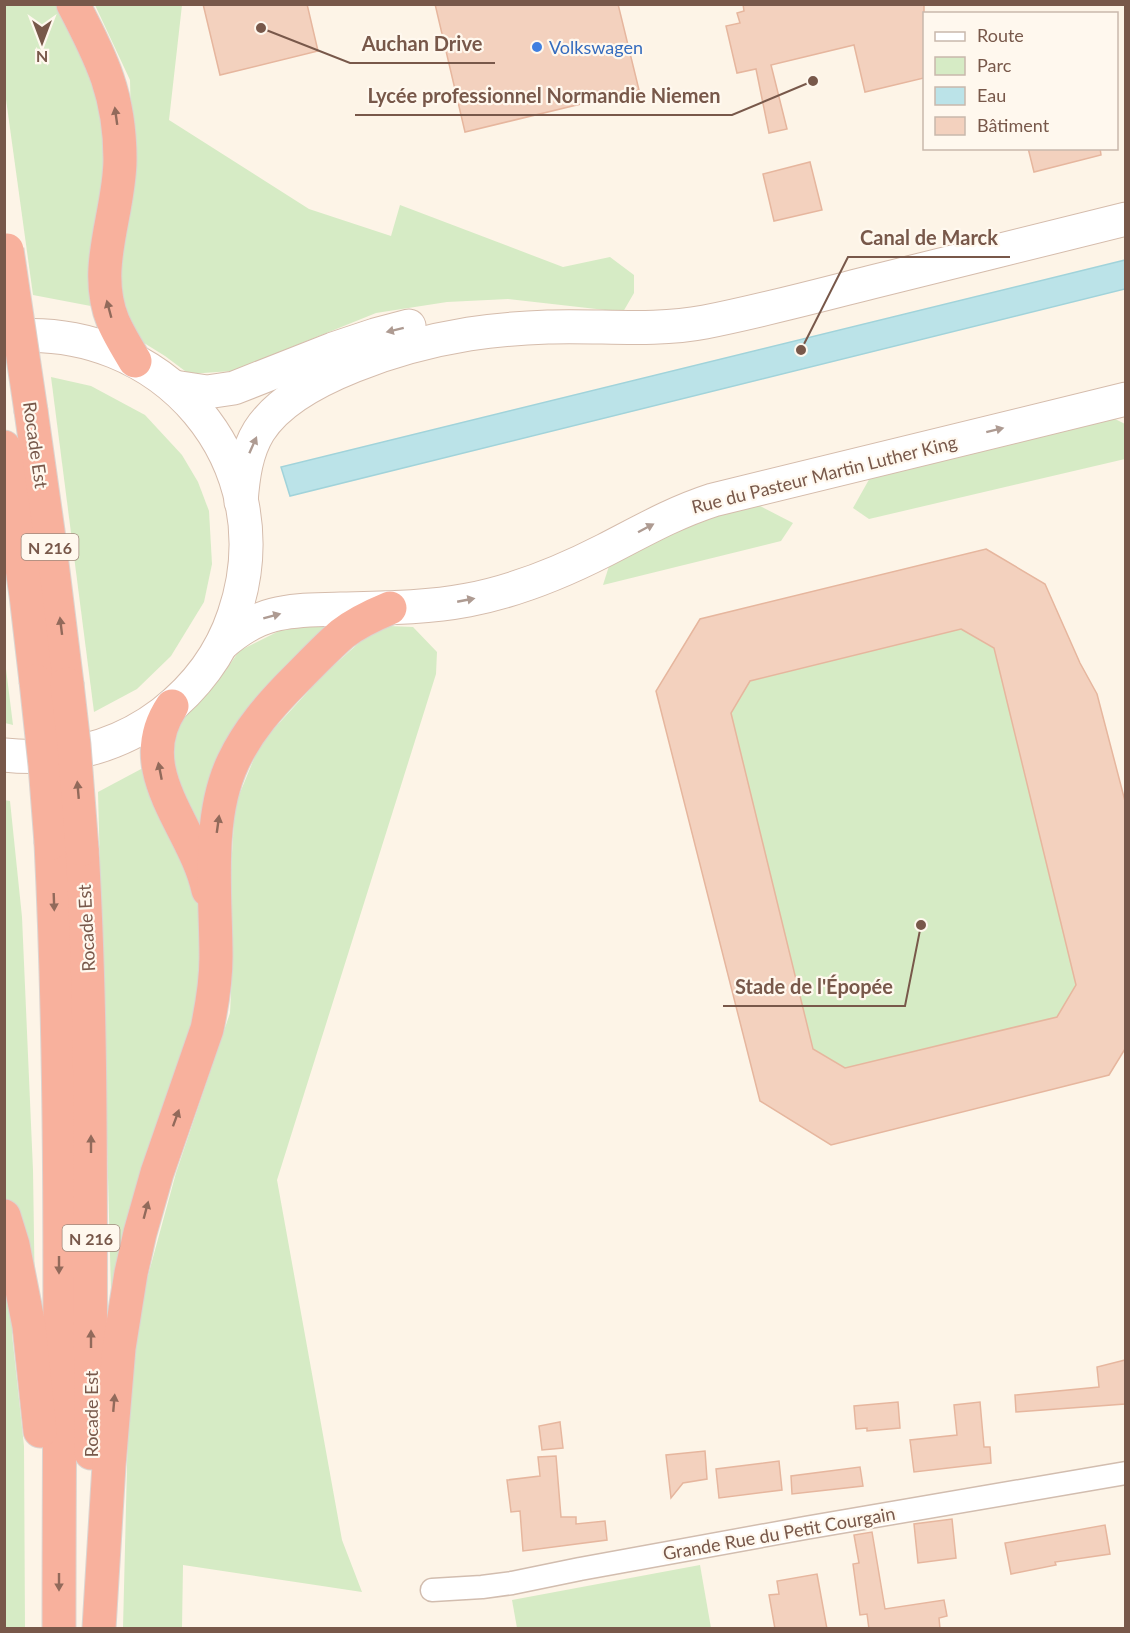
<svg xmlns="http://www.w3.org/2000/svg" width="1130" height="1633" font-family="Lato,sans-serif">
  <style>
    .green { fill: #d6ebc5 }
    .water { fill: #bbe3e8; stroke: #a1d3da; stroke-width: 1.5 }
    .building { fill: #f3d1be; stroke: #e6b69e; stroke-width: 1.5; fill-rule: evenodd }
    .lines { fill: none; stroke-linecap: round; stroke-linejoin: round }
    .street-casing { stroke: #d2bdaf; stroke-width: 25 }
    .secondary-casing { stroke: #d5bcac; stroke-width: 35 }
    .highway-casing { stroke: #dcd4d0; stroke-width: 35 }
    .street { stroke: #fff; stroke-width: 22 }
    .secondary { stroke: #fff; stroke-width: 33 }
    .highway { stroke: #f8b19d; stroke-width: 33 }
    .highway-bridge-casing { stroke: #dcd4d0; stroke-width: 35; stroke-linecap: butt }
    .highway-bridge { stroke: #f8b19d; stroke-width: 33 }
    .oneway { fill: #926a5b }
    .oneway2 { fill: #ae9b92 }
    .shop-dot { fill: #3f7fe0; stroke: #fff8ee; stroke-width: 2 }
    .labels { text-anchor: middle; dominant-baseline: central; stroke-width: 4.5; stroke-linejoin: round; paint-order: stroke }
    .shield { fill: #fff8ee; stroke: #a0887b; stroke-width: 1.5 }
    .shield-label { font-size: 16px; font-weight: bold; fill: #78584a }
    .shop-label { font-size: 18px; fill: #366cbe; stroke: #fff8ee; text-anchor: start }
    .street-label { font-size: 18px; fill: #78584a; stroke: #fff8ee }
    .leader { fill: none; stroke: #78584a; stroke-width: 2 }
    .callout-dot { fill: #78584a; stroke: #fff8ee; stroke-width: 2 }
    .callout-label { font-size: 20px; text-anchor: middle; font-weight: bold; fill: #78584a; stroke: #fff8ee; stroke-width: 4.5; stroke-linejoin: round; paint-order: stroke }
  </style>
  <rect width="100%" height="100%" fill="#fdf4e7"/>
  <g class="green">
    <path d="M4 5H60L106 105 111 147 96 307 33 295 5 92Z"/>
    <path d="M95 5H182L169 120 309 209 391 236 400 205 563 267 610 257 634 275V293L623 312 508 299 447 302 376 313 232 371 189 374 165 356 136 338 118 295 132 160 130 80Z"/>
    <path d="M51 377 91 386 145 415 182 455 198 482 209 511 212 564 204 602 171 656 137 689 94 712Z"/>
    <path d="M1111 417 1125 424V459L869 519 853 508 871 476Z"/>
    <path d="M758 505 793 523 781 541 603 585 609 566 690 523Z"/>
    <path d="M986 549 1045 584 1080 663 1097 694 1125 801V1049L1109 1075 831 1145 760 1101 656 691 700 619Z"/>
    <path d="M298 625H333L234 736 208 842 171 782 176 727 193 705 226 670 239 651 283 629Z"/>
    <path d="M389 626 413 627 437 652 436 674 277 1180 342 1540 362 1592 183 1565 182 1628H123L128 1426 140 1305 176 1173 230 1013 233 951 230 886 235 805 260 744 324 674 369 634Z"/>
    <path d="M4 661H5L13 725 5 723Z"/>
    <path d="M143 768 197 877 208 993 112 1331 98 792Z"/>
    <path d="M4 800 10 801 22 917 33 1170 35 1302 12 1334 24 1446 25 1628H4Z"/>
    <path d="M700 1565 711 1628H517L512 1600Z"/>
  </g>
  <path class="water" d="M1125 260V289L290 496 281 467Z"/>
  <g class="building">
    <path d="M203 4H307L318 51 220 75Z"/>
    <path d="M435 4H618L639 90 465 132Z"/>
    <path d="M743 4H924V78L865 92 854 45 771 65 787 129 769 133 756 69 737 73 726 26 740 23 737 13 744 11Z"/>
    <path d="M1028 148H1100L1101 155 1034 172Z"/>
    <path d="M810 162 822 210 774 221 763 174Z"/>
    <path d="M986 549 1045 584 1080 663 1097 694 1125 801V1049L1109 1075 831 1145 760 1101 656 691 700 619ZM961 629 994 648 1076 985 1057 1017 845 1068 813 1049 731 713 750 681Z"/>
    <path d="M1125 1360V1404L1016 1412 1015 1395 1099 1387 1097 1367Z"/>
    <path d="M898 1402 900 1428 867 1431V1428L856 1429 854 1406Z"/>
    <path d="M980 1402 984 1447H990L991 1463 914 1472 910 1440 957 1435 954 1405Z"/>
    <path d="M560 1422 563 1448 542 1450 539 1426Z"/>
    <path d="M705 1451 707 1479 683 1483 671 1498 666 1455Z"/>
    <path d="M556 1456 561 1517H576V1524L605 1521 607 1540 523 1551 520 1511 511 1512 507 1480 540 1476 538 1457Z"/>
    <path d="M779 1461 782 1490 719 1498 716 1469Z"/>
    <path d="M860 1467 863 1486 792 1494 791 1476Z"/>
    <path d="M952 1519 956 1558 918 1563 914 1524Z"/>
    <path d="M1105 1525 1110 1554 1055 1562 1056 1565 1011 1574 1005 1543Z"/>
    <path d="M872 1532 885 1609 944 1600 947 1616 939 1618 940 1629H869L867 1614 860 1615 853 1564 859 1563 854 1535Z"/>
    <path d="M817 1574 827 1629H775L769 1595 779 1594 777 1581Z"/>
  </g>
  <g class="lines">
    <defs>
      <path id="street" d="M432 1590 482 1587 512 1583 580 1569 805 1528 1126 1473"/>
      <g id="secondary">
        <path d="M4 337C162 319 286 462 234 615 221 654 195 688 163 713 117 748 62 761 4 755"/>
        <path d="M174 387 207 392 234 388 333 349 375 335 409 326"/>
        <path d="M241 502C243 477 246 452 259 431 294 376 407 344 469 334 495 330 521 328 548 327 600 325 653 332 705 322 761 311 817 296 872 282 957 261 1041 240 1126 219"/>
        <path d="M222 644C237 631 253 620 273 615 295 609 318 610 341 609 384 608 426 608 468 600 516 591 562 572 605 550 642 531 673 513 713 500L1126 399"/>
      </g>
      <g id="highway">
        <path d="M73 4C102 59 120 96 120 159 120 213 91 268 113 321 119 335 127 348 135 361"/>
        <path d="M31 411 48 531 67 684"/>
        <path d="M4 447 26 595 36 681"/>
        <path d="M172 706C128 771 195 827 208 890"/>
        <path d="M51 843C64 1105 59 1367 59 1628"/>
        <path d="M82 849C94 1050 89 1251 91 1453"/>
        <path d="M4 1216 13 1245 29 1326 40 1431"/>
        <path d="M99 1628 109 1465 119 1348 131 1273 140 1233 157 1173 207 1029C212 1005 216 982 216 957 216 896 206 819 233 762 248 730 271 704 296 679 311 664 326 648 342 634 356 623 373 615 390 608"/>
      </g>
    </defs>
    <use href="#street" class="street-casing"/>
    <use href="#secondary" class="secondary-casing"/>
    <use href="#highway" class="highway-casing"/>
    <use href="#street" class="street"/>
    <use href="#secondary" class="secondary"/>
    <use href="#highway" class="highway"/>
    <defs>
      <g id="highway-bridge">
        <path d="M7 250 31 411"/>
        <path d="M36 681 45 765 51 843"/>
        <path d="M67 684 74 745 82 849"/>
      </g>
    </defs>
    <use href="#highway-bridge" class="highway-bridge-casing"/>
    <use href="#highway-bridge" class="highway-bridge"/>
  </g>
  <defs><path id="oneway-solid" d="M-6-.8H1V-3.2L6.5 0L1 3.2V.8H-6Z" transform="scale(1.5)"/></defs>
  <g class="oneway">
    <use href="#oneway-solid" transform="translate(116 116) rotate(-98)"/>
    <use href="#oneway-solid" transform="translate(109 309) rotate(-105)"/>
    <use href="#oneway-solid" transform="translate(61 626) rotate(-97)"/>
    <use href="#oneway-solid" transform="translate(160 771) rotate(-101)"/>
    <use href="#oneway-solid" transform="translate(78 790) rotate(-95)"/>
    <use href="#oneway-solid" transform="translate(218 824) rotate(-82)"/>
    <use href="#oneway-solid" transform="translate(54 902) rotate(88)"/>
    <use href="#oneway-solid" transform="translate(176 1118) rotate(-70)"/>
    <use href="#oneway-solid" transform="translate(91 1144) rotate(-90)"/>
    <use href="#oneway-solid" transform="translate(146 1210) rotate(-75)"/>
    <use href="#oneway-solid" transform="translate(59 1265) rotate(90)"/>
    <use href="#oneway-solid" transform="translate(91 1339) rotate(-90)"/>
    <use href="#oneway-solid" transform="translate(114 1403) rotate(-85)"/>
    <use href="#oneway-solid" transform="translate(59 1582) rotate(90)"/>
  </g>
  <g class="oneway2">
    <use href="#oneway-solid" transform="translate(395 330) rotate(166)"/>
    <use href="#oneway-solid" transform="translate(995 430) rotate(-14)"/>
    <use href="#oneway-solid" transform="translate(253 445) rotate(-66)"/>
    <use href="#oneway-solid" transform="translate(646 528) rotate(-28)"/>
    <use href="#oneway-solid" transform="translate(466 600) rotate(-11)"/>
    <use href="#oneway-solid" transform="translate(272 616) rotate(-15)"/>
  </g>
  <circle class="shop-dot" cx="537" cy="47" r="6"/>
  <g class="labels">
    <g class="shield">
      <rect x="21.5" y="534" width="57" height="26" rx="4.5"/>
      <rect x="62.5" y="1225" width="57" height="26" rx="4.5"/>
    </g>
    <g class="shield-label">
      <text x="50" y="547">N 216</text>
      <text x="91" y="1238">N 216</text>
    </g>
    <g class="shop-label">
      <text x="549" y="47">Volkswagen</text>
    </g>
    <g class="street-label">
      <text transform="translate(36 445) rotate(82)">Rocade Est</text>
      <text transform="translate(824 474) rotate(-14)">Rue du Pasteur Martin Luther King</text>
      <text transform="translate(86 928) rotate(-93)">Rocade Est</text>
      <text transform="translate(91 1414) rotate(-90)">Rocade Est</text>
      <text transform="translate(779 1533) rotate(-10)">Grande Rue du Petit Courgain</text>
    </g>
  </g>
  <path class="leader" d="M261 28L350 63H495M813 81L732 115H355M801 350L848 257H1010M921 925L905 1006H723"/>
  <g class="callout-dot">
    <circle cx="261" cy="28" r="6"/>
    <circle cx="813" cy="81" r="6"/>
    <circle cx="801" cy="350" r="6"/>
    <circle cx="921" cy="925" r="6"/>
  </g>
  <g class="callout-label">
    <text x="422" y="51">Auchan Drive</text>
    <text x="544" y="103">Lycée professionnel Normandie Niemen</text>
    <text x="929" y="245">Canal de Marck</text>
    <text x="814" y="994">Stade de l'Épopée</text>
  </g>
  <rect width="1130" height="1633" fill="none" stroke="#78584a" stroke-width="12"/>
  <rect x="923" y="12" width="195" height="138" fill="#fff8ee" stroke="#c9b8ac" stroke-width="1.5"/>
  <rect x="935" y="32" width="30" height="9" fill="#ffffff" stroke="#c9b8ac" stroke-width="1.5"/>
  <text x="977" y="42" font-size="18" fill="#78584a">Route</text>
  <rect x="935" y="57" width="30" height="18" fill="#d6ebc5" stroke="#c9b8ac" stroke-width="1.5"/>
  <text x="977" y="72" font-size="18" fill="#78584a">Parc</text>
  <rect x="935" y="87" width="30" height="18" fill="#bbe3e8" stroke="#c9b8ac" stroke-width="1.5"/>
  <text x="977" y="102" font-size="18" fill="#78584a">Eau</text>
  <rect x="935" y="117" width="30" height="18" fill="#f3d1be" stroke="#c9b8ac" stroke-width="1.5"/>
  <text x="977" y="132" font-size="18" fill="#78584a">Bâtiment</text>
  <g transform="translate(42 42) rotate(180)" stroke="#fff8ee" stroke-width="4.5" paint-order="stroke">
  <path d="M0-4.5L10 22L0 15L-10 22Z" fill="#78584a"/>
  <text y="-9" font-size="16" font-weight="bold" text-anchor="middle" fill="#78584a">N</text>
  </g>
</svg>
